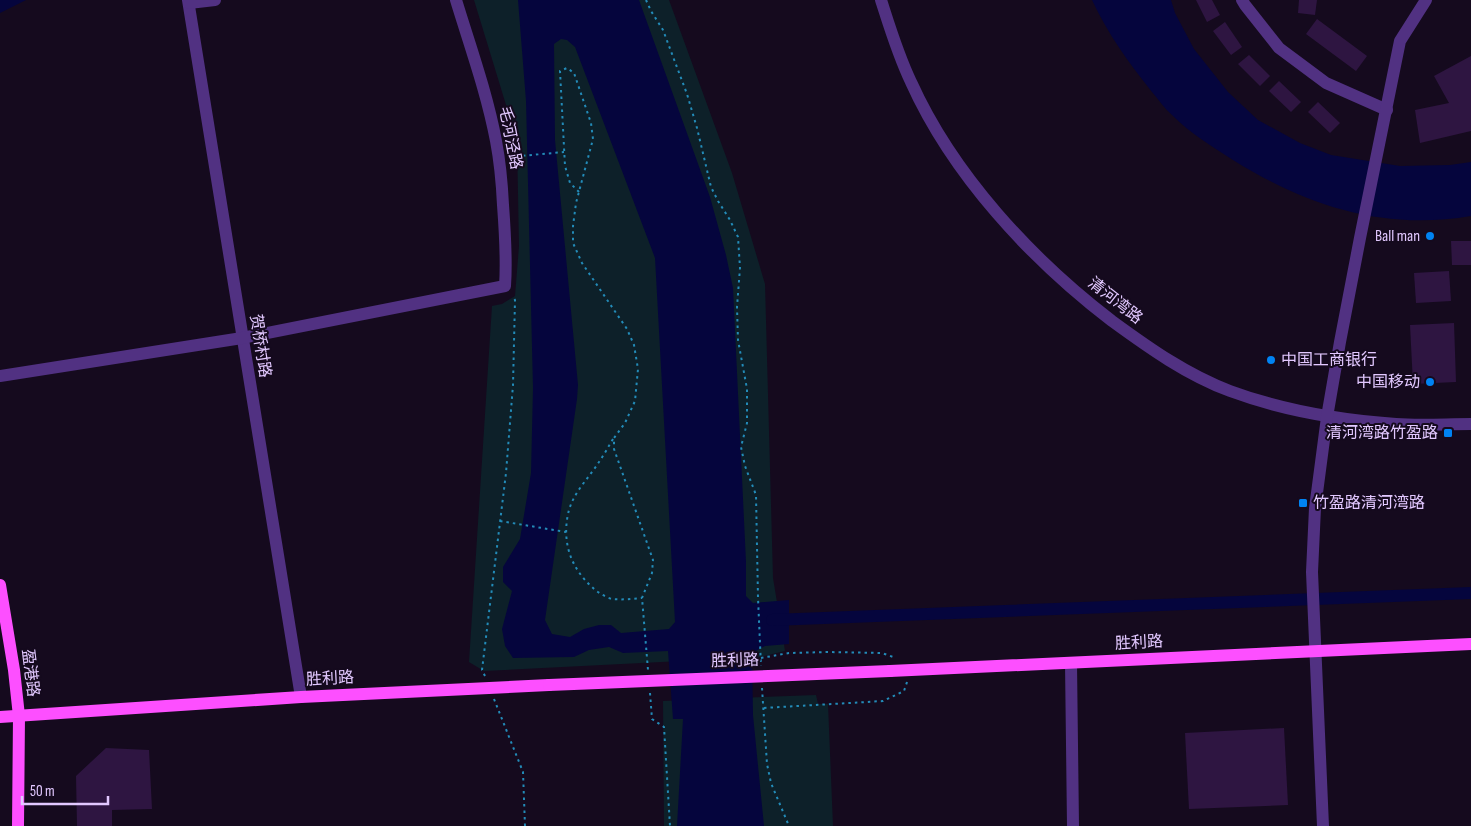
<svg xmlns="http://www.w3.org/2000/svg" width="1471" height="826" font-family="'Sofia Sans Condensed','Noto Sans SC',sans-serif">
  <style>
    .green { fill: #0d2029 }
    .water { fill: #05053d; fill-rule: evenodd }
    .lines { fill: none; stroke-linecap: round; stroke-linejoin: round }
    .canal { stroke: #05053d; stroke-width: 12 }
    .building { fill: #2e1541 }
    .path { stroke: #238bb8; stroke-width: 2; stroke-dasharray: 2.5 4; stroke-linecap: butt }
    .minor { stroke: #513182; stroke-width: 12 }
    .major { stroke: #fd4fff; stroke-width: 12 }
    .major-bridge { stroke: #fd4fff; stroke-width: 12 }
    .poi-dot { fill: #0083f3; stroke: #150a1e; stroke-width: 2 }
    .labels { text-anchor: middle; dominant-baseline: central; stroke-width: 4; stroke-linejoin: round; paint-order: stroke }
    .street-label { font-size: 16px; fill: #e2c8ff; stroke: #150a1e }
    .poi-label { font-size: 16px; fill: #e2c8ff; stroke: #150a1e; text-anchor: end }
  </style>
  <rect width="100%" height="100%" fill="#150a1e"/>
  <g class="green">
    <path d="M474 0H669L732 173 765 284 773 578 785 651 760 657 484 671 469 662 492 306 502 304 515 296 519 246 517 141Z"/>
    <path d="M816 695 818 704H828L833 826H664L663 701Z"/>
  </g>
  <g class="water">
    <path d="M0 0H26L0 13Z"/>
    <path d="M518 0H639L710 197 726 255 733 288 746 562V596L753 603 789 600V644L765 646 752 653 753 715 764 826H677L683 719H673L668 651 623 653 609 647 589 650 574 657 513 658 505 646 502 629 512 591 503 582V567L520 539 531 473 533 388 526 101ZM561 39 567 40 575 47 655 258 675 622 669 629 621 633 611 625H599L584 629 570 637 552 634 545 620 577 399 578 385 555 140 554 44Z"/>
    <path d="M1092 0H1171L1175 13 1194 49 1228 92 1258 120 1300 143 1331 155 1400 166 1450 165 1471 162V216C1383 231 1307 206 1233 160 1211 146 1190 133 1172 115 1164 108 1158 99 1152 92 1128 62 1108 34 1092 0Z"/>
  </g>
  <g class="lines">
    <path class="canal" d="M772 620 1471 593"/>
  </g>
  <g class="building">
    <path d="M1196 0H1212L1220 15 1207 22Z"/>
    <path d="M1299 0H1317L1315 15 1298 13Z"/>
    <path d="M1317 19 1367 56 1356 71 1306 34Z"/>
    <path d="M1225 22 1242 47 1231 55 1213 31Z"/>
    <path d="M1249 55 1270 76 1260 86 1238 64Z"/>
    <path d="M1471 56V131L1420 143 1415 110 1449 103 1434 76Z"/>
    <path d="M1279 81 1301 102 1291 112 1269 91Z"/>
    <path d="M1318 102 1340 123 1330 133 1308 112Z"/>
    <path d="M1451 241H1471V265H1452Z"/>
    <path d="M1449 271 1451 301 1416 303 1414 273Z"/>
    <path d="M1454 323 1456 382 1413 384 1410 325Z"/>
    <path d="M1284 728 1288 805 1189 809 1185 733Z"/>
    <path d="M106 748 149 750 152 809 112 810V826H77L76 776Z"/>
  </g>
  <g class="lines">
    <g class="path">
      <path d="M646 0 651 11 663 30 687 94 697 128 711 187 718 201 730 220 738 237 740 268 737 307 738 340 747 389V423L741 447 745 466 756 495 758 598 761 666"/>
      <path d="M510 157 564 152"/>
      <path d="M579 192 570 183 565 166 560 71 567 68 574 73 591 123 593 139 576 203 573 226V243L582 263 627 329 634 345 638 369 635 401 625 423 614 438V449L653 560 652 573 642 598 648 670"/>
      <path d="M613 439C608 447 604 455 599 462 588 479 572 494 568 514 562 543 571 568 592 587 597 592 605 597 612 599 622 600 632 599 642 598"/>
      <path d="M500 521 566 532"/>
      <path d="M761 658 789 653 827 652 882 653 896 658"/>
      <path d="M485 676 482 670 506 473 513 385 515 300 512 296"/>
      <path d="M762 688 767 764 771 783 789 826"/>
      <path d="M650 693 652 719 664 727 670 826"/>
      <path d="M494 699 523 772 525 826"/>
      <path d="M764 708 883 701 904 691 907 682"/>
    </g>
    <g class="minor">
      <path d="M188 0 301 697"/>
      <path d="M881 0C890 28 898 55 911 82 953 175 1031 259 1112 321 1149 348 1187 375 1230 391 1284 411 1339 420 1396 424 1421 426 1446 424 1471 424"/>
      <path d="M1242 0 1245 5 1279 48 1326 83 1387 110"/>
      <path d="M189 3 215 0"/>
      <path d="M0 376 242 338 505 286C507 259 505 232 503 205 502 184 500 162 496 141 487 93 470 46 456 0"/>
      <path d="M1071 663 1073 826"/>
      <path d="M1323 826 1312 572 1315 508 1327 417 1340 342 1360 238 1400 41 1426 0"/>
    </g>
    <g class="major">
      <path d="M0 585 14 670 19 716 18 826"/>
      <path d="M890 671 1471 644"/>
      <path d="M0 717 301 697 549 685"/>
    </g>
    <path class="major-bridge" d="M549 685 890 671"/>
  </g>
  <g class="poi-dot">
    <circle cx="1430" cy="236" r="5"/>
    <circle cx="1271" cy="360" r="5"/>
    <circle cx="1430" cy="382" r="5"/>
    <rect x="1443" y="428" width="10" height="10" rx="2.5"/>
    <rect x="1298" y="498" width="10" height="10" rx="2.5"/>
  </g>
  <g class="labels">
    <g class="street-label">
      <text transform="translate(510 138) rotate(79)">毛河泾路</text>
      <text transform="translate(1115 301) rotate(38)">清河湾路</text>
      <text transform="translate(260 346) rotate(81)">贺桥村路</text>
      <text transform="translate(1139 643) rotate(-3)">胜利路</text>
      <text transform="translate(735 661) rotate(-2)">胜利路</text>
      <text transform="translate(30 673) rotate(83)">盈港路</text>
      <text transform="translate(330 679) rotate(-3)">胜利路</text>
    </g>
    <g class="poi-label">
      <text x="1420" y="236">Ball man</text>
      <text x="1281" y="360" text-anchor="start">中国工商银行</text>
      <text x="1420" y="382">中国移动</text>
      <text x="1438" y="433">清河湾路竹盈路</text>
      <text x="1313" y="503" text-anchor="start">竹盈路清河湾路</text>
    </g>
  </g>
  <path d="M22 796v8h86v-8" fill="none" stroke="#e2c8ff" stroke-width="2.5"/>
  <text x="30" y="796" font-size="15" fill="#e2c8ff" stroke="#150a1e" stroke-width="4" paint-order="stroke">50 m</text>
</svg>
